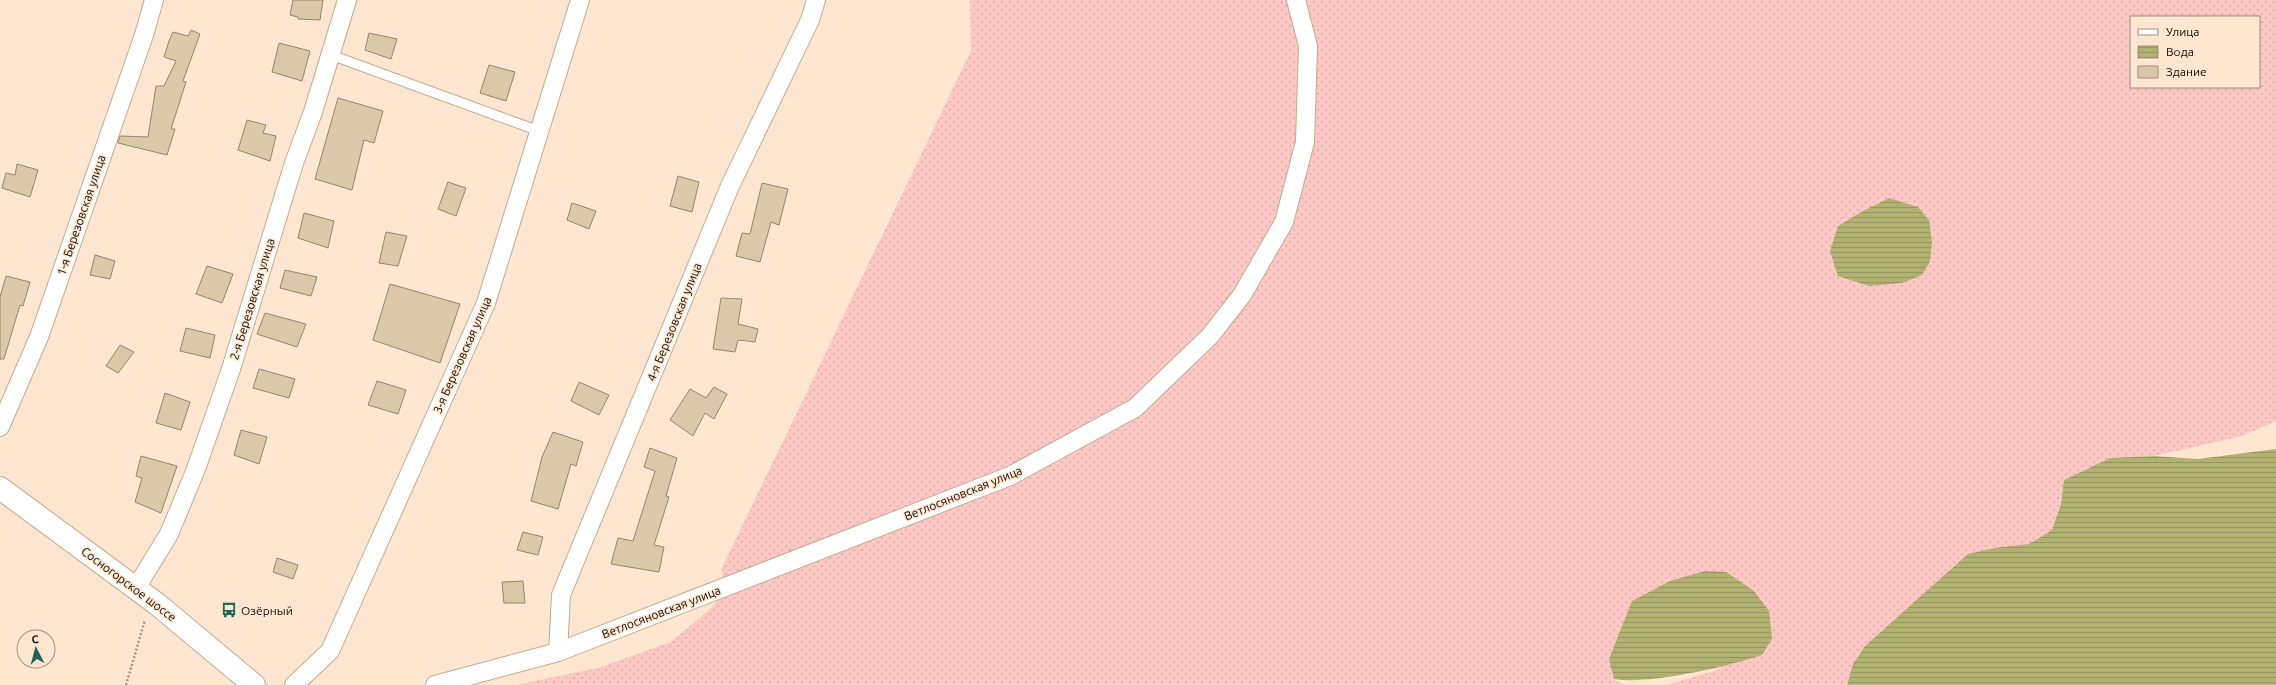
<svg xmlns="http://www.w3.org/2000/svg" width="2276" height="685" font-family="Ubuntu,sans-serif">
  <style>
    .grass { fill: url(#grass-dots); fill-rule: evenodd }
    .water { fill: url(#water-rules) }
    .building { fill: #d9c9a7; stroke: #958767 }
    .lines { fill: none; stroke-linecap: round; stroke-linejoin: round }
    .service-casing { stroke: #c6aa90; stroke-width: 11 }
    .minor-casing { stroke: #c6aa90; stroke-width: 20 }
    .secondary-casing { stroke: #c6aa90; stroke-width: 24 }
    .path { stroke: #a99786; stroke-width: 2.5; stroke-dasharray: 2 2; stroke-linecap: butt }
    .service { stroke: #fff; stroke-width: 9 }
    .minor { stroke: #fff; stroke-width: 18 }
    .secondary { stroke: #fff; stroke-width: 22 }
    .labels { text-anchor: middle; dominant-baseline: central; stroke-width: 3; stroke-linejoin: round; paint-order: stroke }
    .street-label { font-size: 12px; fill: #140b03; stroke: #fee6d0 }
    .poi-label { font-size: 12px; fill: #140b03; stroke: #fee6d0; text-anchor: start }
  </style>
  <defs>
    <pattern id="grass-dots" width="8" height="8" patternUnits="userSpaceOnUse"><rect width="8" height="8" fill="#fcc7c5"/><path d="M2 2h.1M6 6h.1" fill="none" stroke="#d7aaa8" stroke-width="1.8" stroke-linecap="round"/></pattern>
    <pattern id="water-rules" width="6" height="5" patternUnits="userSpaceOnUse"><rect width="6" height="5" fill="#b1b271"/><path d="M0 2.5h6" fill="none" stroke="#979860"/></pattern>
  </defs>
  <rect width="100%" height="100%" fill="#fee6d0"/>
  <path class="grass" d="M970 0H2276V421L2242 436 2154 456 2110 458 2064 480 2061 504 2052 530 2029 544 1994 548 1968 555 1865 646 1853 664 1847 685H1666L1724 668 1614 679 1623 685H516L598 668 671 642 709 610 723 595 722 568 971 51ZM2131 17H2259V87H2131Z"/>
  <g class="water">
    <path d="M1889 198 1918 207 1929 220 1932 242 1930 261 1922 275 1902 283 1869 286 1838 276 1830 251 1838 226 1863 211Z"/>
    <path d="M2276 449V685H1847L1853 664 1865 646 1968 554 1994 548 2029 544 2052 530 2061 504 2064 480 2110 458 2154 456 2198 459Z"/>
    <path d="M1705 571 1726 572 1754 591 1769 611 1772 639 1762 655C1726 667 1647 685 1614 679L1609 659 1632 601 1670 581Z"/>
  </g>
  <g class="building">
    <path d="M293 0H323L320 20 298 19V17L290 15Z"/>
    <path d="M191 30 200 34 183 81 186 82 171 129H175L167 155 118 143 120 136 148 137 156 86H164L176 61 164 57 169 41 173 32 188 36Z"/>
    <path d="M369 33 397 39 391 59 365 50Z"/>
    <path d="M279 43 310 51 302 81 272 72Z"/>
    <path d="M489 65 515 72 506 101 480 93Z"/>
    <path d="M338 98 383 111 374 143 364 140 352 190 315 179Z"/>
    <path d="M247 120 266 125 263 133 276 136 270 161 238 150Z"/>
    <path d="M17 164 38 170 30 197 2 188 6 173 15 175Z"/>
    <path d="M678 176 699 182 692 212 670 206Z"/>
    <path d="M448 182 466 188 456 216 438 209Z"/>
    <path d="M762 183 788 189 779 225 771 222 760 262 736 256 742 233 750 234Z"/>
    <path d="M572 203 596 211 589 229 567 220Z"/>
    <path d="M304 213 334 221 328 248 298 238Z"/>
    <path d="M386 232 407 236 398 266 379 263Z"/>
    <path d="M95 255 115 261 110 279 90 275Z"/>
    <path d="M207 266 233 274 222 303 196 294Z"/>
    <path d="M285 270 317 277 311 296 280 288Z"/>
    <path d="M6 276 30 282 23 306 20 305 4 359H0V297Z"/>
    <path d="M390 284 460 304 440 363 373 340Z"/>
    <path d="M721 298 742 299 738 324 758 329 755 342 738 340 735 352 713 349Z"/>
    <path d="M265 313 306 324 297 347 257 334Z"/>
    <path d="M186 328 215 335 210 358 180 351Z"/>
    <path d="M120 345 134 352 118 373 106 366Z"/>
    <path d="M259 369 295 379 289 398 253 388Z"/>
    <path d="M377 381 406 390 398 414 368 405Z"/>
    <path d="M579 382 609 395 599 415 571 401Z"/>
    <path d="M714 387 727 394 714 419 705 413 693 436 670 420 690 389 706 398Z"/>
    <path d="M165 393 190 402 181 430 156 423Z"/>
    <path d="M241 430 267 437 259 464 234 455Z"/>
    <path d="M553 432 583 442 576 466 571 464 558 509 531 501 542 457Z"/>
    <path d="M650 448 677 458 666 496 669 497 654 545 664 547 659 572 611 564 618 538 633 541 655 471 644 467Z"/>
    <path d="M141 456 177 466 161 513 135 502 142 478 136 476Z"/>
    <path d="M523 532 543 537 538 555 517 550Z"/>
    <path d="M277 558 298 565 293 579 273 572Z"/>
    <path d="M523 581 525 603H504L502 582Z"/>
  </g>
  <g class="lines">
    <defs>
      <path id="service" d="M331 55 539 131"/>
      <g id="minor">
        <path d="M0 427 39 337 144 35 154 0"/>
        <path d="M136 588 169 534 196 469 231 369 294 163 313 112 347 0"/>
        <path d="M558 652 561 595 730 186 810 20 816 0"/>
        <path d="M294 685 330 651 486 303 580 0"/>
        <path d="M435 685 558 652 1010 476 1135 408 1210 336 1242 295 1284 222 1305 142 1308 46 1296 0"/>
      </g>
      <path id="secondary" d="M0 488 157 604 254 685"/>
    </defs>
    <use href="#service" class="service-casing"/>
    <use href="#minor" class="minor-casing"/>
    <use href="#secondary" class="secondary-casing"/>
    <path class="path" d="M126 685 145 620"/>
    <use href="#service" class="service"/>
    <use href="#minor" class="minor"/>
    <use href="#secondary" class="secondary"/>
  </g>
  <defs>
    <symbol id="bus-bare" viewBox="-9 -9 18 18"><path d="M-5-6H5V4H4V6H2V4H-2V6H-4V4H-5ZM-3.5-4V0h7V-4ZM-3.5 1.2v1.5H-2V1.2ZM2 1.2v1.5H3.5V1.2Z" fill="#206454" stroke="#fee6d0" stroke-width="2.5" paint-order="stroke"/></symbol>
  </defs>
  <g fill-rule="evenodd">
    <use href="#bus-bare" x="218" y="599" width="22" height="22"/>
  </g>
  <g class="labels">
    <g class="street-label">
      <text transform="translate(81 215) rotate(-71)">1-я Березовская улица</text>
      <text transform="translate(252 299) rotate(-73)">2-я Березовская улица</text>
      <text transform="translate(674 322) rotate(-68)">4-я Березовская улица</text>
      <text transform="translate(462 355) rotate(-66)">3-я Березовская улица</text>
      <text transform="translate(963 493) rotate(-22)">Ветлосяновская улица</text>
      <text transform="translate(129 584) rotate(37)">Сосногорское шоссе</text>
      <text transform="translate(661 612) rotate(-21)">Ветлосяновская улица</text>
    </g>
    <g class="poi-label">
      <text x="241" y="610">Озёрный</text>
    </g>
  </g>
  <rect x="2130" y="16" width="130" height="72" fill="#fee6d0" stroke="#a08e7e"/>
  <rect x="2138" y="29" width="20" height="6" fill="#ffffff" stroke="#a08e7e"/>
  <text x="2166" y="36" font-size="12" fill="#140b03">Улица</text>
  <rect x="2138" y="46" width="20" height="12" fill="url(#water-rules)" stroke="#a08e7e"/>
  <text x="2166" y="56" font-size="12" fill="#140b03">Вода</text>
  <rect x="2138" y="66" width="20" height="12" fill="#d9c9a7" stroke="#a08e7e"/>
  <text x="2166" y="76" font-size="12" fill="#140b03">Здание</text>
  <g transform="translate(36 649) rotate(354)"><circle r="19" fill="#fee6d0" stroke="#a08e7e"/>
  <path d="M0-3L7 15L0 10L-7 15Z" fill="#206454"/>
  <text y="-6" font-size="11" font-weight="bold" text-anchor="middle" fill="#140b03">С</text>
  </g>
</svg>
